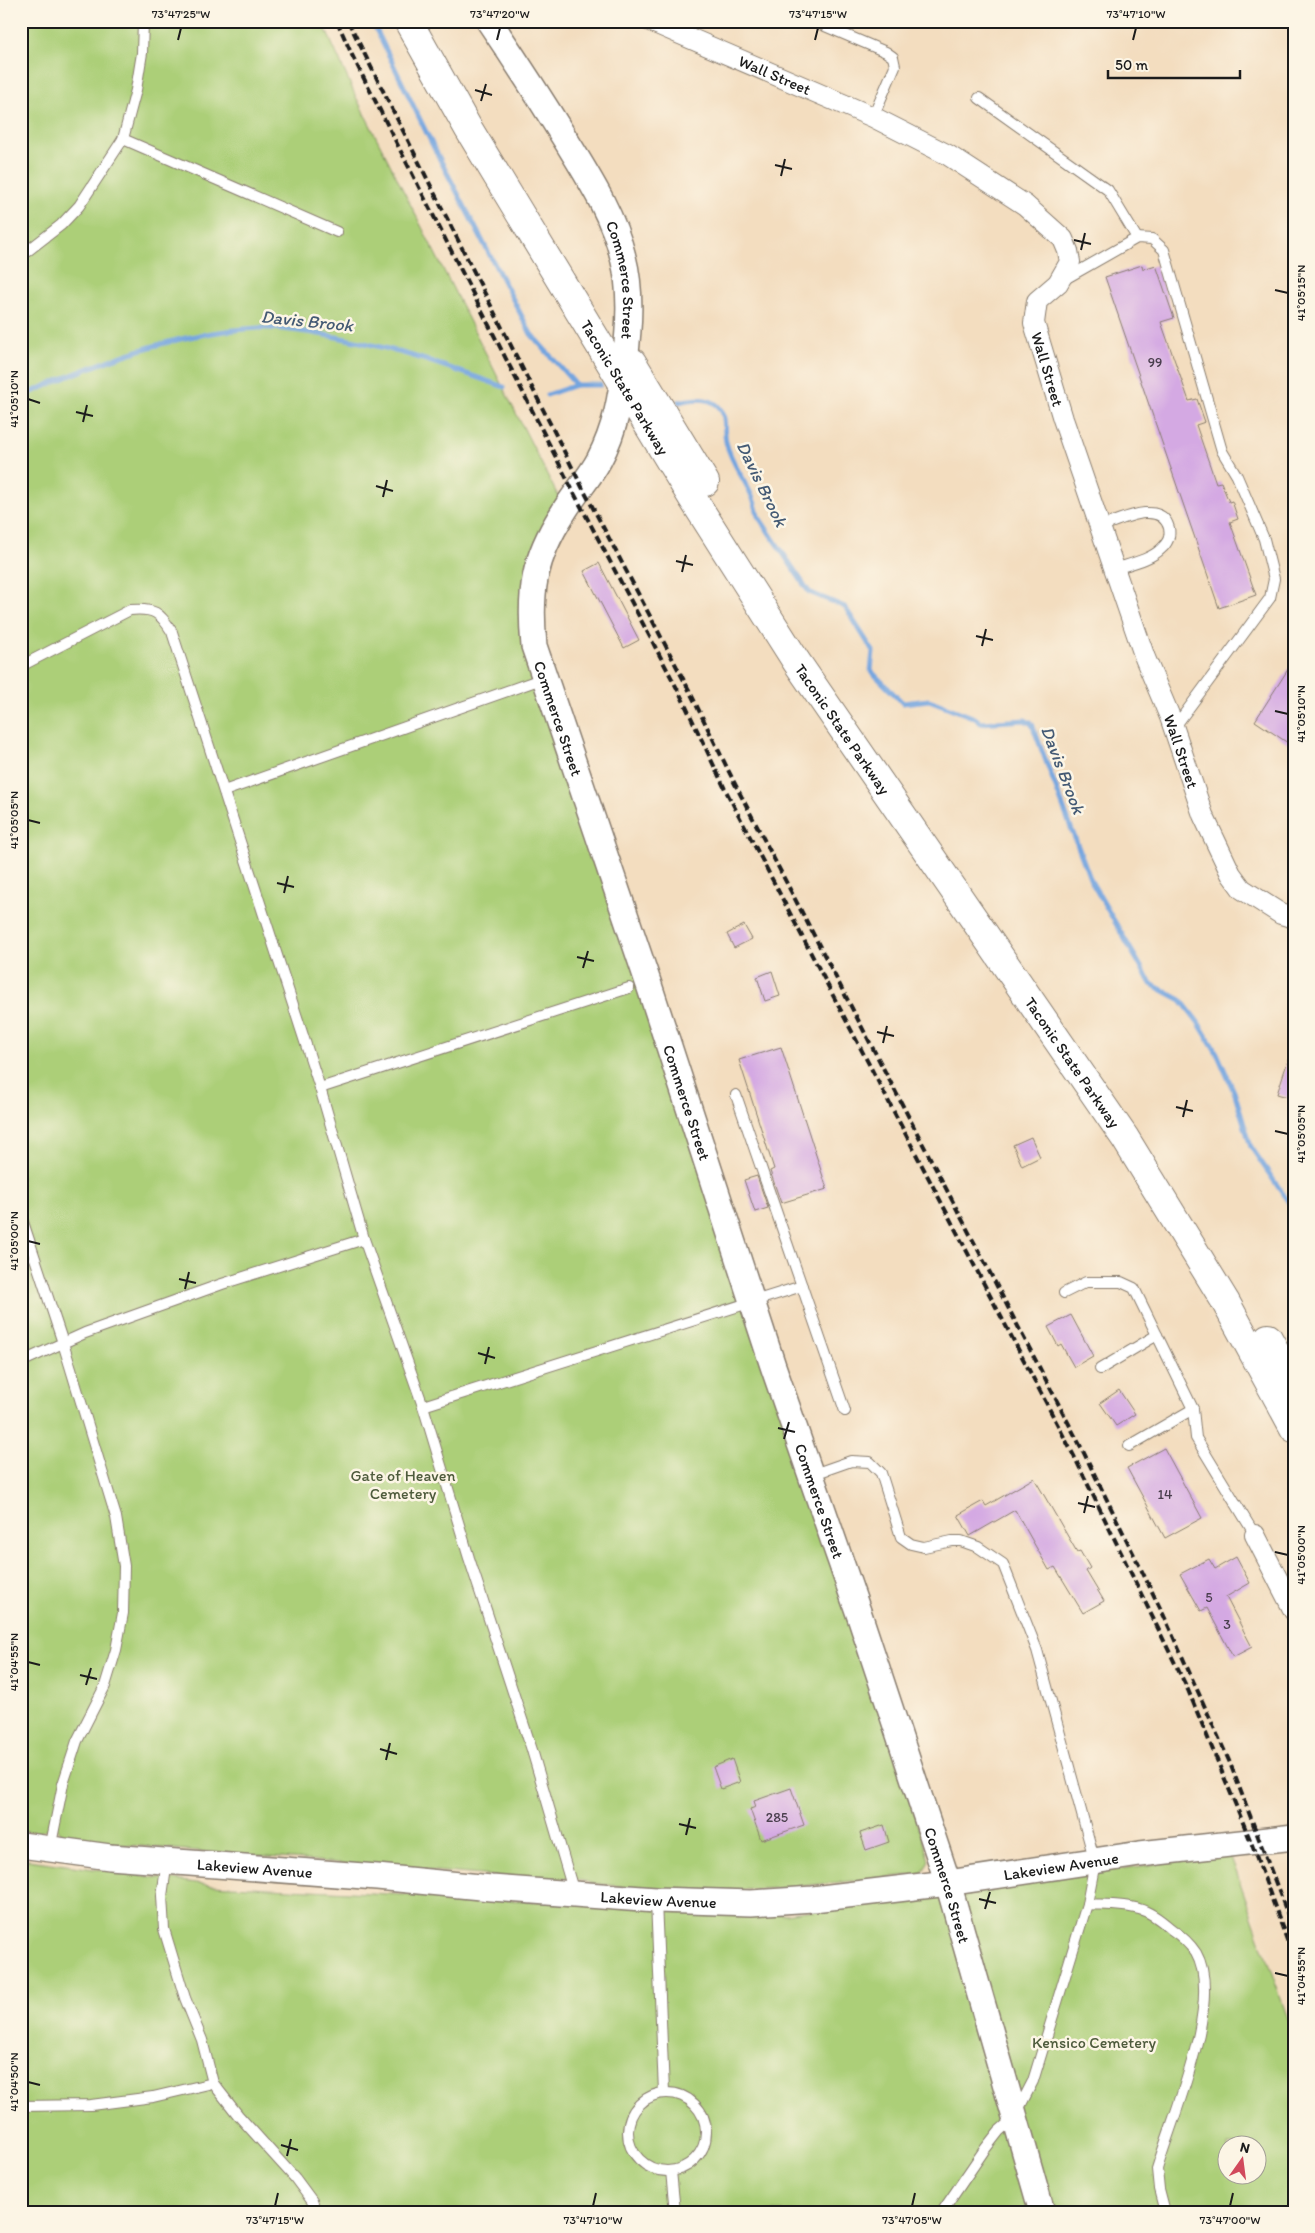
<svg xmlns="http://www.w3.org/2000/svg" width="1315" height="2233" font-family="Itim,sans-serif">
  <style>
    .green { fill: #accf78; stroke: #64764a; fill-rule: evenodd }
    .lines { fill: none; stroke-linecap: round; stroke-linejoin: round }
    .stream { stroke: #74a5df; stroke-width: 5 }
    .building { fill: #d4a9e3 }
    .service-casing { stroke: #887c6e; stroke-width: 12 }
    .minor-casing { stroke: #887c6e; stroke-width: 22 }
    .tertiary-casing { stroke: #887c6e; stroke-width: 28 }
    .trunk-casing { stroke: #887c6e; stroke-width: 30 }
    .service { stroke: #fff; stroke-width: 10 }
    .minor { stroke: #fff; stroke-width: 20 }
    .tertiary { stroke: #fff; stroke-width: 25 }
    .trunk { stroke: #fff; stroke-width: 28 }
    .rail { stroke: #1c1c1c; stroke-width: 4; stroke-dasharray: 8 4; stroke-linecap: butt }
    .ticks { fill: none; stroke: #1c1c1c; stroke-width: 2 }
    .labels { text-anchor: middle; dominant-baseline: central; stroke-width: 5; stroke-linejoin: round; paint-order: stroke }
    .number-label { font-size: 14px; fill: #4a3f4e }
    .street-label { font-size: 16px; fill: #1c1c1c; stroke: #fcf5e5 }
    .park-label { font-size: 16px; fill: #4e5b3c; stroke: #fcf5e5 }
    .water-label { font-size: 18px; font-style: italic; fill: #445a74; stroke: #fcf5e5 }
    .neatline { fill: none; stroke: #1c1c1c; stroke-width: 2 }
    .ticks-label { font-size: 12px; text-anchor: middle; fill: #1c1c1c }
  </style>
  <rect width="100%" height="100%" fill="#fcf5e5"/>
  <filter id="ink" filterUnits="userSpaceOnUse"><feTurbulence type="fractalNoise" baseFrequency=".02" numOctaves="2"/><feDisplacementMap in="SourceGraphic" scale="10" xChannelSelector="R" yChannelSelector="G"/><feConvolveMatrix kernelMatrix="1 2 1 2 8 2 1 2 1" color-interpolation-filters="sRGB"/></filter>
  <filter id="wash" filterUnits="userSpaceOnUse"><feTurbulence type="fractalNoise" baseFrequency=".0096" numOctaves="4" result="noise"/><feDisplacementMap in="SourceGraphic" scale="20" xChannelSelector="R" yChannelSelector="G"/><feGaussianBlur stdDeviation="1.12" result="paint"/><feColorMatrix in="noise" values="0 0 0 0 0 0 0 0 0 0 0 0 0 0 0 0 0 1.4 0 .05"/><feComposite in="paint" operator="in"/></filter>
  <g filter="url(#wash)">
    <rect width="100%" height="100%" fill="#f3ddbf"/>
    <g class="green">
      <path d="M21 21H322L356 97 559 498 521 598 929 1860 922 1874 781 1888 715 1891 644 1889 592 1883 570 1878 540 1880 103 1843 62 1835 54 1826 40 1832 21 1831Z"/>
      <path d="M1230 1854 1294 2036V2212H21V1859L211 1885 784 1914ZM1228 2146H1258V2176H1228Z"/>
    </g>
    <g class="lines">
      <g class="stream">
        <path d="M372 21 433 146 531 334 576 385"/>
        <path d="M547 395 576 385H600"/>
        <path d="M21 397C98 362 175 332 259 328 279 327 300 331 319 334 384 344 442 365 504 387"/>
        <path d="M679 402C691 399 707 397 717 405 728 415 723 429 726 442 732 468 754 489 758 516L809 592 845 607 873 651 871 671 903 703 929 700 975 718 981 723 1025 720 1032 724 1091 881 1151 984 1181 1000 1198 1022 1217 1053 1235 1094 1251 1147 1294 1210"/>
        <path d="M1294 1471 1290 1474 1287 1489 1294 1520"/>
      </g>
    </g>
    <g id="blocks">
      <g class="building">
        <path d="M1142 265 1143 269 1156 265 1174 318 1161 322 1189 401 1197 399 1205 422 1196 425 1216 483 1221 482 1229 502 1232 501 1238 519 1230 522 1256 595 1219 608 1105 277Z"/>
        <path d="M599 563 639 640 624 648 584 571Z"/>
        <path d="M1294 660V747L1255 721Z"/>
        <path d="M744 925 752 939 734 948 727 934Z"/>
        <path d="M772 971 780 996 765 1001 757 977Z"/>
        <path d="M781 1047 827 1189 781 1203 770 1171 774 1169 739 1060Z"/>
        <path d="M1291 1051 1294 1052V1099L1277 1094Z"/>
        <path d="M1031 1137 1040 1157 1022 1166 1013 1145Z"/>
        <path d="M757 1176 768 1208 755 1212 744 1180Z"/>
        <path d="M1071 1315 1093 1356 1074 1367 1061 1344 1058 1346 1048 1327Z"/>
        <path d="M1119 1390 1135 1414 1116 1426 1100 1403Z"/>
        <path d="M1164 1448 1202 1518 1165 1538 1127 1468Z"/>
        <path d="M1034 1478 1077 1552 1080 1551 1090 1568 1086 1571 1104 1601 1083 1613 1055 1567 1049 1570 1015 1510 970 1536 958 1515 983 1501 986 1506Z"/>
        <path d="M1236 1557 1250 1583 1226 1597 1252 1647 1233 1657 1207 1608 1201 1611 1180 1574 1209 1559 1215 1569Z"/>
        <path d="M732 1759 740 1782 721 1789 713 1767Z"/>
        <path d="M791 1788 804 1825 761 1840 750 1809 756 1807 754 1801Z"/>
        <path d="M884 1825 889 1842 866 1850 860 1833Z"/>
      </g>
    </g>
  </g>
  <g filter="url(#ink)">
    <use href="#blocks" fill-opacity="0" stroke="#887c6e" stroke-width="1"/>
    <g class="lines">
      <defs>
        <g id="service">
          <path d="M813 21 886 52 893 57 895 66 873 117"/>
          <path d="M979 98 1108 190 1137 238"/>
          <path d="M123 139 337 232"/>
          <path d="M21 256 61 225 79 206 123 139 136 90 142 53 143 21"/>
          <path d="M1065 279 1137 238 1152 239 1164 250 1222 451 1237 476 1264 539 1274 579 1270 598 1174 728"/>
          <path d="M1100 527C1118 521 1161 498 1169 528 1171 536 1167 544 1161 549 1150 560 1129 564 1115 569"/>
          <path d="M21 666 130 610C154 608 160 612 172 632L320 1088 364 1239 423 1406 469 1558 532 1750 574 1893"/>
          <path d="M224 791 544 678"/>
          <path d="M320 1088 629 988"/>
          <path d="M736 1095 845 1411"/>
          <path d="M21 1216 63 1343 116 1517 124 1566 123 1613 116 1650 105 1686 77 1741 63 1784 50 1849"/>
          <path d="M1064 1293 1086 1282H1121L1134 1288 1193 1409 1196 1438 1255 1535"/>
          <path d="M21 1362 85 1333 222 1284 364 1239"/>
          <path d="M1100 1369 1157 1335"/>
          <path d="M423 1406 802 1286"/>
          <path d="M1129 1446 1193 1409"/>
          <path d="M811 1475 851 1461 870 1462 881 1473 901 1537 911 1544 924 1547 952 1541H961L978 1547 1003 1564 1037 1650 1095 1862 1087 1904 1033 2081 1014 2118 999 2131 985 2149 942 2212"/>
          <path d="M167 1861 162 1896 164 1929 185 1998 202 2040 213 2083 238 2115 295 2178 312 2201 316 2212"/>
          <path d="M656 1901 664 2092"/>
          <path d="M1087 1904C1103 1905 1123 1904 1139 1909 1151 1912 1162 1921 1171 1929 1180 1935 1190 1944 1196 1953 1224 2001 1172 2117 1157 2169L1159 2189 1165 2212"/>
          <circle cx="667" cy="2132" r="39"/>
          <path d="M21 2106 91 2105 153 2097 213 2083"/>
          <path d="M671 2171 675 2212"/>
        </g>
        <g id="minor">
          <path id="s1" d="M650 21 873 117 948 155 1025 205 1063 239 1068 251 1070 262 1058 283 1037 301 1034 323 1063 419 1145 658 1170 717 1203 815 1231 874 1242 889 1281 914 1294 918"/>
          <path d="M1255 1535 1294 1611"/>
        </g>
        <g id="tertiary">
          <path id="s2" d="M489 21C516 61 542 101 567 142 589 178 613 215 623 257 632 291 629 327 625 362 621 397 616 428 599 460 589 479 574 494 563 513 533 559 529 593 534 646L649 985 773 1366 860 1617 948 1883 1042 2212"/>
          <path id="s3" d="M21 1845 110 1857 377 1877 491 1888 656 1900 751 1903 813 1899 948 1883 1140 1854 1294 1837"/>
        </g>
        <g id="trunk">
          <path id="s4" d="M408 21 468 128 693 499 796 661 1125 1138 1225 1301 1294 1428"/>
          <path d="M632 362 705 482"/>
          <path d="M1268 1338 1294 1385"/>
        </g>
      </defs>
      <use href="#service" class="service-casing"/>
      <use href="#minor" class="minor-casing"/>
      <use href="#tertiary" class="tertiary-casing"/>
      <use href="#trunk" class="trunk-casing"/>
      <use href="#service" class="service"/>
      <use href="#minor" class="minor"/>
      <use href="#tertiary" class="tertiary"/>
      <use href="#trunk" class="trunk"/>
      <g class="rail">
        <path d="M337 21 352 55 575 495 680 694 725 789 1074 1456 1188 1690 1251 1842 1294 1959"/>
        <path d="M348 21 582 487 689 690 735 784 1083 1451 1164 1616 1230 1763 1294 1931"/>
      </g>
    </g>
  </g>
  <path class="ticks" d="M178 40 181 28M497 40 500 28M815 40 818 28M1133 40 1136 28M475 90 492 95M481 101 486 84M775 165 792 169M781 176 785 159M1074 240 1091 244M1081 250 1085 233M1275 290 1288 293M28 399 40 403M76 412 93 416M83 422 87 405M376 486 393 491M383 497 387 480M676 561 693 565M682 572 686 555M976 636 993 640M982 646 986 629M1275 711 1288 714M28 820 40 823M277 883 294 887M284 893 288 876M577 957 594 961M583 968 588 951M877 1032 894 1036M883 1043 887 1026M1176 1107 1193 1111M1183 1117 1187 1100M1275 1131 1288 1134M28 1241 40 1244M179 1279 196 1283M185 1289 189 1272M478 1353 495 1358M485 1364 489 1347M778 1428 795 1432M784 1439 789 1422M1078 1503 1095 1507M1084 1513 1088 1496M1275 1552 1288 1555M28 1662 40 1665M80 1675 97 1679M86 1685 91 1668M380 1749 397 1754M386 1760 390 1743M679 1824 696 1828M686 1835 690 1818M979 1899 996 1903M985 1909 990 1892M1275 1973 1288 1976M28 2082 40 2085M281 2145 298 2150M287 2156 291 2139M275 2206 278 2193M593 2206 596 2193M912 2206 915 2193M1230 2206 1233 2193"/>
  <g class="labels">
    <g class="number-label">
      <text x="1155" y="362">99</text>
      <text x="1165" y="1494">14</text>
      <text x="1209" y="1597">5</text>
      <text x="1227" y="1624">3</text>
      <text x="777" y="1817">285</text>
    </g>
    <g class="street-label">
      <text stroke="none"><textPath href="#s1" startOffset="136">Wall Street</textPath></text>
      <text stroke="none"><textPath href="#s2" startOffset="295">Commerce Street</textPath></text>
      <text stroke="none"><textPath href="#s1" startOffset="616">Wall Street</textPath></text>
      <text stroke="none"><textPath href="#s4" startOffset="426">Taconic State Parkway</textPath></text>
      <text stroke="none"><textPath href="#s2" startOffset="760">Commerce Street</textPath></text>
      <text stroke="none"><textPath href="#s4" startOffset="831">Taconic State Parkway</textPath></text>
      <text stroke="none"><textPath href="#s1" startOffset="1021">Wall Street</textPath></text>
      <text stroke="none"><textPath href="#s4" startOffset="1236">Taconic State Parkway</textPath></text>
      <text stroke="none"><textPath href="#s2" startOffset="1165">Commerce Street</textPath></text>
      <text stroke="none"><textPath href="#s2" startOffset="1585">Commerce Street</textPath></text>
      <text stroke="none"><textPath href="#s3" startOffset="1045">Lakeview Avenue</textPath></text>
      <text stroke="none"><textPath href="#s3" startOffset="235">Lakeview Avenue</textPath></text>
      <text stroke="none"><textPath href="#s2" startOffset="1990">Commerce Street</textPath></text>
      <text stroke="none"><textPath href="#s3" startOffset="640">Lakeview Avenue</textPath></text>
    </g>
    <g class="park-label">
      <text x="403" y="1475">Gate of Heaven<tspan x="403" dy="18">Cemetery</tspan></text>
      <text x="1094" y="2042">Kensico Cemetery</text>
    </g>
    <g class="water-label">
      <text transform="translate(307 321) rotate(6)">Davis Brook</text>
      <text transform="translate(762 484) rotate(64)">Davis Brook</text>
      <text transform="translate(1063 770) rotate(69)">Davis Brook</text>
    </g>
  </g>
  <rect width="1315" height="2233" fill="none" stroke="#fcf5e5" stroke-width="55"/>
  <g transform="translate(1242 2160) rotate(14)"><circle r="24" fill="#fcf5e5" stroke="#a29e95"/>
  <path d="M0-4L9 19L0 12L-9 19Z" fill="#d1495b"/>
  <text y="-8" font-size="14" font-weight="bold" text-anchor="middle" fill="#1c1c1c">N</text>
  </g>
  <path d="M1108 70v8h132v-8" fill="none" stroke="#1c1c1c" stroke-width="2.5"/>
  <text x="1115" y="70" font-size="15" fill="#1c1c1c" stroke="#fcf5e5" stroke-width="4" paint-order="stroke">50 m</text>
  <rect x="28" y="28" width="1260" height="2178" class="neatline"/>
  <g class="ticks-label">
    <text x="181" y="18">73°47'25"W</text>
    <text x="500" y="18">73°47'20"W</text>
    <text x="818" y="18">73°47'15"W</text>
    <text x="1136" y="18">73°47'10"W</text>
    <text transform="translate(1301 293) rotate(-90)" y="4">41°05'15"N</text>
    <text transform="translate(14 399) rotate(-90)" y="4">41°05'10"N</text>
    <text transform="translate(1301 714) rotate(-90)" y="4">41°05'10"N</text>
    <text transform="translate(14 820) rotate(-90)" y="4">41°05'05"N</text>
    <text transform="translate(1301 1134) rotate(-90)" y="4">41°05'05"N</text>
    <text transform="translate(14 1241) rotate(-90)" y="4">41°05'00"N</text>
    <text transform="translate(1301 1555) rotate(-90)" y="4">41°05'00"N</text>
    <text transform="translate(14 1662) rotate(-90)" y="4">41°04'55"N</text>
    <text transform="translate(1301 1976) rotate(-90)" y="4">41°04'55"N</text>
    <text transform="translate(14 2082) rotate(-90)" y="4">41°04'50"N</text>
    <text x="275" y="2224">73°47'15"W</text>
    <text x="593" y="2224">73°47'10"W</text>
    <text x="912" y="2224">73°47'05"W</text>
    <text x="1230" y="2224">73°47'00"W</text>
  </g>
</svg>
